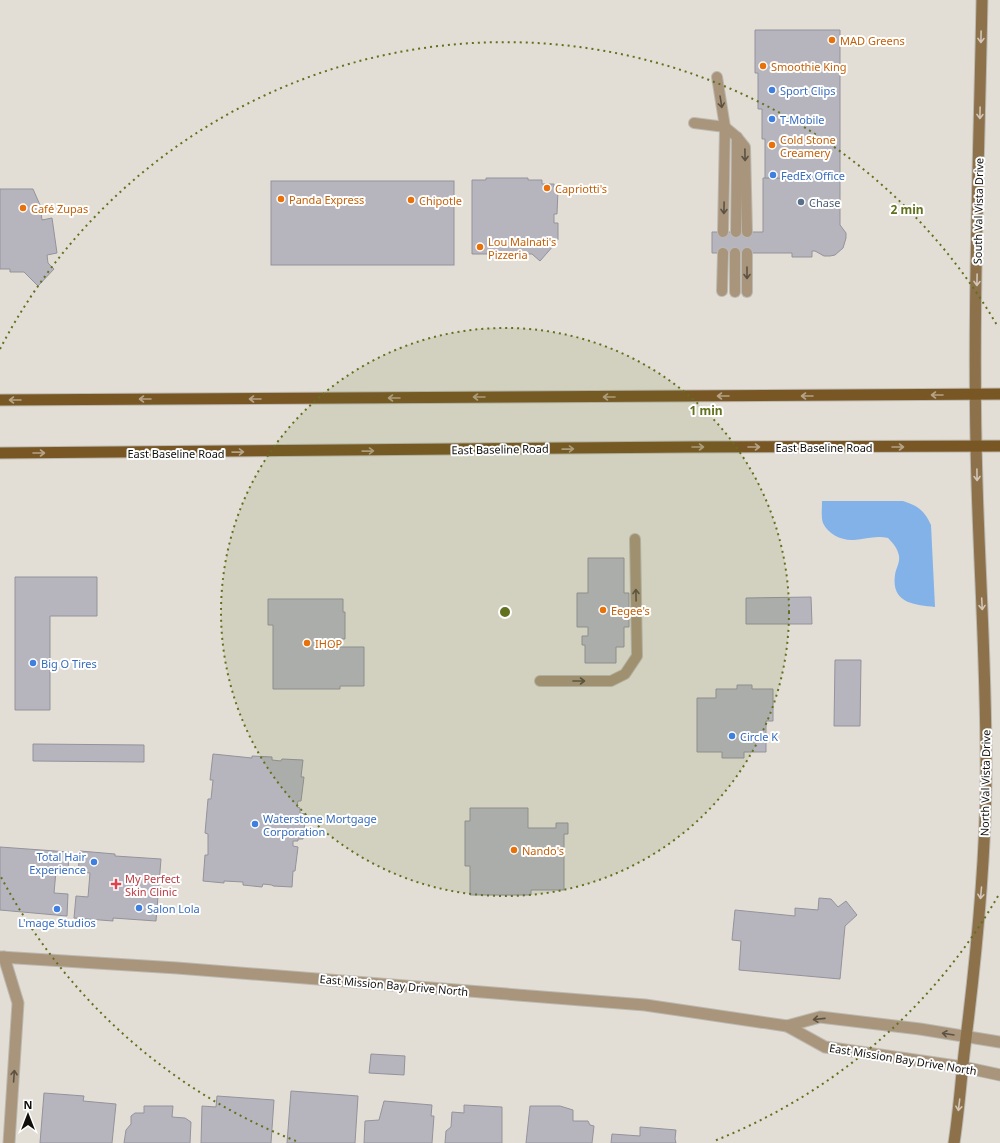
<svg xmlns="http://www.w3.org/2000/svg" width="1000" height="1143" font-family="'Noto Sans',sans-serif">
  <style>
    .water { fill: #82b2e8 }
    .building { fill: #b6b5be; stroke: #94929b }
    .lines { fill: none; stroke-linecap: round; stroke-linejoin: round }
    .service-casing { stroke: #bcb9b1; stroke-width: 12 }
    .minor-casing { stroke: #bcb9b1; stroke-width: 13 }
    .tertiary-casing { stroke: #bcb9b1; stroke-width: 13 }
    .secondary-casing { stroke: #bcb9b1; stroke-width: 13 }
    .primary-casing { stroke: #bcb9b1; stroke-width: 13 }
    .service { stroke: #a8957c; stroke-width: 10 }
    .minor { stroke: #a8957c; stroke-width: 11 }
    .tertiary { stroke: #a8957c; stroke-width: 11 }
    .secondary { stroke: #8c714b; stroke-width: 11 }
    .primary { stroke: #785725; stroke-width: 11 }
    .oneway { stroke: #d1c6b7 }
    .oneway2 { stroke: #5c5244 }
    .oneway3 { stroke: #b5a387 }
    .ring { fill: none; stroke: #61711d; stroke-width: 2; stroke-dasharray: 2 4 }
    .food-dot { fill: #e8710a; stroke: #fff; stroke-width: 1.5 }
    .shop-dot { fill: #3f7fe0; stroke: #fff; stroke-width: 1.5 }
    .service-dot { fill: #5c6f8a; stroke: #fff; stroke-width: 1.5 }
    .health-dot { fill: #e0444e; stroke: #fff; stroke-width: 1.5 }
    .labels { text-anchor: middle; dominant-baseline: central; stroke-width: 4; stroke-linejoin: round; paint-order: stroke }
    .food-label { font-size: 11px; fill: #c56008; stroke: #fff; text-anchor: start }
    .shop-label { font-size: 11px; fill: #366cbe; stroke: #fff; text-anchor: start }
    .service-label { font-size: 11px; fill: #4e5e75; stroke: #fff; text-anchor: start }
    .street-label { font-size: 11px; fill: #100f0c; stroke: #fff }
    .health-label { font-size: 11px; fill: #be3a42; stroke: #fff; text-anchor: start }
    .centre { fill: #61711d; stroke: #fff; stroke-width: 2 }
    .ring-label { font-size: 12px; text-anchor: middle; font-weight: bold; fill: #61711d; stroke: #fff; stroke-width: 4; stroke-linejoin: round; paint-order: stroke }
  </style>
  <rect width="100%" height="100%" fill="#e2ded5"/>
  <path class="water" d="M822 501H903C918 506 924 510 931 525L935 607C914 605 891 603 895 575 896 568 900 563 899 556 898 549 893 543 888 538 875 535 866 539 854 540 842 541 828 534 823 523 821 517 822 508 822 501Z"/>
  <g class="building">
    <path d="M755 30H840V179H765V139H762V109H758V73H755Z"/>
    <path d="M486 178H528V180H542V184H554V190H558L557 214H554V223H558V240H554V245L540 261 532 254H472V180H486Z"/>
    <path d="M763 178 840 179V225L846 233V238L843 248 835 255 830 256H824L815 251H812V257H792V253H712V232H763Z"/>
    <rect x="271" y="181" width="183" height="84"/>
    <path d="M0 189H33L40 205 42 220 52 218 57 253 47 255 48 263 54 269 38 286 24 272H10V269H0Z"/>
    <path d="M588 558H624V593H629V627H624V647H616V663H585V645H582V636H588V627H577V593H588Z"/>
    <path d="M15 577H97V616H50V710H15Z"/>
    <path d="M811 597 812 624H746V598Z"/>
    <path d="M268 599H343V612H345V639H340V647H364V686H340V689H273V625H268Z"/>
    <path d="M835 660H861L860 726H834Z"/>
    <path d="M737 685H752V689H773V721H766V752H744V758H722V752H697V698H716V689H737Z"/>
    <path d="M33 744 144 745V762L33 761Z"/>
    <path d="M213 754 252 758V756L272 757V760L281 761 282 759 303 760 301 777H304L301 801H298L297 807 300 808V813L306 814 303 839H298V841H293V846L298 847 295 871H293L292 887 273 886 272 885 263 884 262 887 243 885V882L224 881V883L203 881 205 855H208V834L205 833 208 799H211L213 780H210Z"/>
    <path d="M470 808H528V828H556V823H568V834H564V890H531V895H470V866H465V821H470Z"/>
    <path d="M0 847 69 852 68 872 56 871 54 893 68 894 67 916 0 910Z"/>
    <path d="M80 851 115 854V856L161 859 156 921 113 918V921L74 918 76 896 88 897 90 873 78 872Z"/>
    <path d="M819 898 831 899 838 907 846 901 857 915 845 926 840 979 739 970 741 941 732 940 735 910 795 916V908L818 910Z"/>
    <path d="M371 1054 405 1056 404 1075 369 1073Z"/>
    <path d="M291 1091 358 1096 355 1143H287Z"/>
    <path d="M44 1093 84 1096 83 1101 116 1104 112 1143H40Z"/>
    <path d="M217 1096 274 1100 271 1143H201L202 1106 216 1107Z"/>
    <path d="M384 1101 432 1105 431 1116H434L432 1143H364L365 1121 379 1120Z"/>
    <path d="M464 1105 502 1107V1143H445L446 1131 451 1127 452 1112 464 1113Z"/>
    <path d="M144 1106H173L172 1117 185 1118 191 1122 190 1143H124L126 1130 131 1124V1116L135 1113H144Z"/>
    <path d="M530 1106H560L573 1110V1121H588L590 1125 594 1126 592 1143H526Z"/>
    <path d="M640 1127 676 1130 675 1139 676 1143H611L612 1134 640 1136Z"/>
  </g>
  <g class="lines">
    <defs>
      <g id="service">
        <path d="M717 77 725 127 723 232"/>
        <path d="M694 123 725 127 737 137 745 147 747 232"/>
        <path d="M736 232 737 137"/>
        <path d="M747 253V292"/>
        <path d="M722 291 723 253"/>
        <path d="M735 292V253"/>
        <path d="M540 681H611L625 674 637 656 635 539"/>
      </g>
      <path id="minor" d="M4 957 18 1003 9 1143"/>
      <g id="tertiary">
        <path d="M0 957 177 968 645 1005 787 1026 825 1047 963 1067 1000 1075"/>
        <path d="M787 1026 820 1017 920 1029 1000 1042"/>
      </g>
      <path id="secondary" d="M954 1143C959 1111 961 1078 965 1046 976 959 985 870 986 782 987 682 980 583 977 483 972 322 979 161 982 0"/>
      <g id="primary">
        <path d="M0 400 1000 394"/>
        <path d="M0 453 689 447 1000 446"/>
      </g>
    </defs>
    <use href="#service" class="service-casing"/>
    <use href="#minor" class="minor-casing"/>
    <use href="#tertiary" class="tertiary-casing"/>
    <use href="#secondary" class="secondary-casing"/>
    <use href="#primary" class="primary-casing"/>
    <use href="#service" class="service"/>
    <use href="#minor" class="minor"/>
    <use href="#tertiary" class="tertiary"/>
    <use href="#secondary" class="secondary"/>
    <use href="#primary" class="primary"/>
  </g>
  <defs><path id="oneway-shaft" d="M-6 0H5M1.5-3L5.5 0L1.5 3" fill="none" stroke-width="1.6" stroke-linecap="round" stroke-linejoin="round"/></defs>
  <g class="oneway">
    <use href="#oneway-shaft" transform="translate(981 37) rotate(91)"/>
    <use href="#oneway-shaft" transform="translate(980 113) rotate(91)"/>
    <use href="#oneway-shaft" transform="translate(977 280) rotate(91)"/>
    <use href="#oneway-shaft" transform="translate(977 475) rotate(89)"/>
    <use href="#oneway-shaft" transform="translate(982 604) rotate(87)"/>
    <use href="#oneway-shaft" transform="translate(981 893) rotate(95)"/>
    <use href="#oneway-shaft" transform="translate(959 1105) rotate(97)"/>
  </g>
  <g class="oneway2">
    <use href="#oneway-shaft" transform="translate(721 102) rotate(81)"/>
    <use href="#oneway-shaft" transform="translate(745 155) rotate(89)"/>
    <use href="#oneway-shaft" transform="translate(724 208) rotate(91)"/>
    <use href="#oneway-shaft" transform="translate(747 273) rotate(90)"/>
    <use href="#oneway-shaft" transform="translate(636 595) rotate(-91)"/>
    <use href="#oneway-shaft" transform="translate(579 681)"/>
    <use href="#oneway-shaft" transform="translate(819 1019) rotate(174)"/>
    <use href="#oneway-shaft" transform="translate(948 1034) rotate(-171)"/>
    <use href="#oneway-shaft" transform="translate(14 1076) rotate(-86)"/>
  </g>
  <g class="oneway3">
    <use href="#oneway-shaft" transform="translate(937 395) rotate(180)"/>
    <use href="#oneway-shaft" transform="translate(723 396) rotate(180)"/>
    <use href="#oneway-shaft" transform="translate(807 396) rotate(180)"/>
    <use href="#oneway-shaft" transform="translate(479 397) rotate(180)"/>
    <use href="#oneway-shaft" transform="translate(609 397) rotate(180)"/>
    <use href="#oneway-shaft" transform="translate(394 398) rotate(180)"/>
    <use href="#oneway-shaft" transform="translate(145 399) rotate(180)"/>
    <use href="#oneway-shaft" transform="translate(255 399) rotate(180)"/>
    <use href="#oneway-shaft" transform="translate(15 400) rotate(180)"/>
    <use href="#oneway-shaft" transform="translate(698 447)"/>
    <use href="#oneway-shaft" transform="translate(754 447)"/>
    <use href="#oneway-shaft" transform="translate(898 447)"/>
    <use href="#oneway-shaft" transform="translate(568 449) rotate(-1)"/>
    <use href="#oneway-shaft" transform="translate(368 451) rotate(-1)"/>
    <use href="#oneway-shaft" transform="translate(238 452) rotate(-1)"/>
    <use href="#oneway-shaft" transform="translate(39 453)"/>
  </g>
  <circle cx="505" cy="612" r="284" fill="#61711d" fill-opacity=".12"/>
  <g class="ring">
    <circle cx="505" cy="612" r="284"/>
    <path d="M998 896A569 569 0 0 1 714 1141M296 1141A569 569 0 0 1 0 875M0 349A569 569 0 0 1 998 327"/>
  </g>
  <g class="food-dot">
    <circle cx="832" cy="40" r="4"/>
    <circle cx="763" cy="66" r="4"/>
    <circle cx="772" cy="145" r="4"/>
    <circle cx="547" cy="188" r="4"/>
    <circle cx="281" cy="199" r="4"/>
    <circle cx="411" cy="200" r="4"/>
    <circle cx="23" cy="208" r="4"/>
    <circle cx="480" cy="247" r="4"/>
    <circle cx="603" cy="610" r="4"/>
    <circle cx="307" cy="643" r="4"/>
    <circle cx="514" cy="850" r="4"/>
  </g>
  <g class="shop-dot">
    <circle cx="772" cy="90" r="4"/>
    <circle cx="772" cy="119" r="4"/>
    <circle cx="773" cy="175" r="4"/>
    <circle cx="33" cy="663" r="4"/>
    <circle cx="732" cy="736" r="4"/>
    <circle cx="255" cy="824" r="4"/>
    <circle cx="94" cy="862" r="4"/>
    <circle cx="139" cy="908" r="4"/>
    <circle cx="57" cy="909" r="4"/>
  </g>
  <circle class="service-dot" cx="801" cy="202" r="4"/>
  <path class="health-dot" d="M114 878h4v4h4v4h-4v4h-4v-4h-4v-4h4z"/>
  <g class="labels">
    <g class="food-label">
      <text x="840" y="40">MAD Greens</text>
      <text x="771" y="66">Smoothie King</text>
      <text x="780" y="139">Cold Stone<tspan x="780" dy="13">Creamery</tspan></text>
      <text x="555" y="188">Capriotti's</text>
      <text x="289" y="199">Panda Express</text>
      <text x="419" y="200">Chipotle</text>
      <text x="31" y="208">Café Zupas</text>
      <text x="488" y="241">Lou Malnati's<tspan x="488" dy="13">Pizzeria</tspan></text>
      <text x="611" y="610">Eegee's</text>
      <text x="315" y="643">IHOP</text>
      <text x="522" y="850">Nando's</text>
    </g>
    <g class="shop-label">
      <text x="780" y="90">Sport Clips</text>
      <text x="780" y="119">T-Mobile</text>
      <text x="781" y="175">FedEx Office</text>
      <text x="41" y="663">Big O Tires</text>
      <text x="740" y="736">Circle K</text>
      <text x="263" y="818">Waterstone Mortgage<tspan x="263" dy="13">Corporation</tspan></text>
      <text x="86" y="856" text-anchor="end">Total Hair<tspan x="86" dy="13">Experience</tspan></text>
      <text x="147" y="908">Salon Lola</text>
      <text x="57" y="922" text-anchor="middle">L'mage Studios</text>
    </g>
    <g class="service-label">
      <text x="809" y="202">Chase</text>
    </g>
    <g class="street-label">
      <text transform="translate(978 211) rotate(-89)">South Val Vista Drive</text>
      <text x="824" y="447">East Baseline Road</text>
      <text transform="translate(500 449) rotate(-1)">East Baseline Road</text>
      <text x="176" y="453">East Baseline Road</text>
      <text transform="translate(985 783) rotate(-89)">North Val Vista Drive</text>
      <text transform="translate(394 985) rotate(5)">East Mission Bay Drive North</text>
      <text transform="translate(903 1059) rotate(9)">East Mission Bay Drive North</text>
    </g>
    <g class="health-label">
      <text x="125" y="878">My Perfect<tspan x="125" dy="13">Skin Clinic</tspan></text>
    </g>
  </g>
  <circle cx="505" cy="612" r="6" class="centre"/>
  <g class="ring-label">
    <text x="907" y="214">2 min</text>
    <text x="706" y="415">1 min</text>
  </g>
  <g transform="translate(28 1115)" stroke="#ffffff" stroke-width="3" paint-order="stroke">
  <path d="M0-3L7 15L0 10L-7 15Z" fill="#100f0c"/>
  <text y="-6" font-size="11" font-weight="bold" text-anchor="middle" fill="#100f0c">N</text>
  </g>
</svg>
